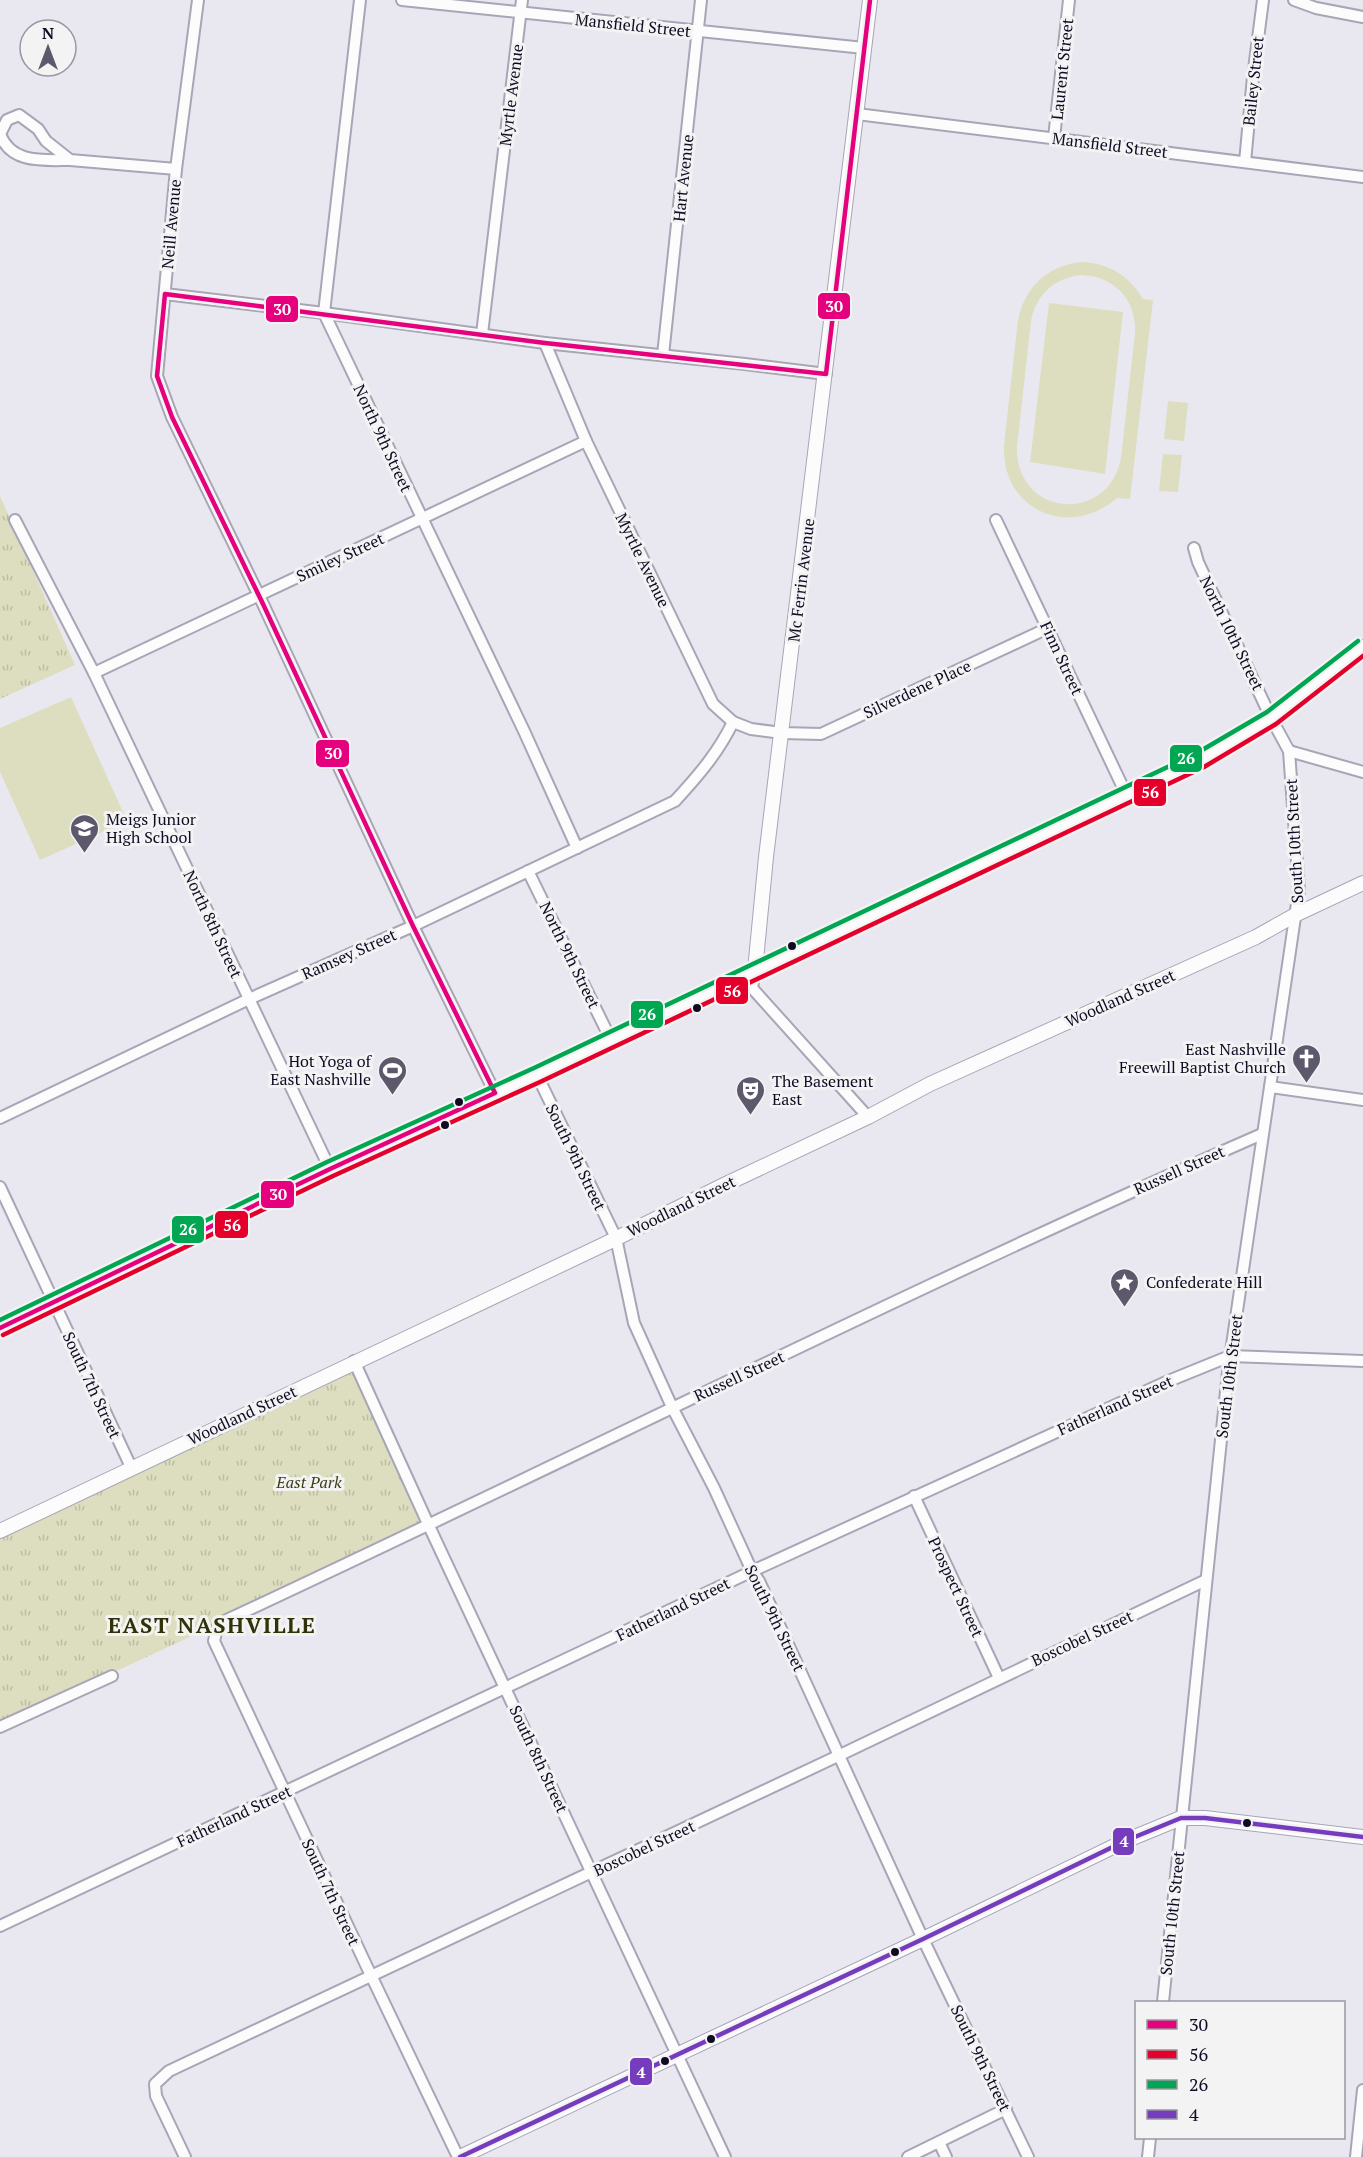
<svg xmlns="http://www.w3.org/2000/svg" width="1363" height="2157" font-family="'PT Serif',serif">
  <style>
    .park { fill: url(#park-tufts) }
    .pitch { fill: #dddebf; fill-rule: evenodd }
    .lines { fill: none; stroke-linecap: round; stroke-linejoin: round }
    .street-casing { stroke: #a8a5b6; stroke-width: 14 }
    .secondary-casing { stroke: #a8a5b6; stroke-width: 16 }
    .street { stroke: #fcfcfd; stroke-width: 10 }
    .secondary { stroke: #fcfcfd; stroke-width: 14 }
    .bus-1-casing { stroke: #f3f3f3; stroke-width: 9 }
    .bus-2-casing { stroke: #f3f3f3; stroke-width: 9 }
    .bus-3-casing { stroke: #f3f3f3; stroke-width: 9 }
    .bus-4-casing { stroke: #f3f3f3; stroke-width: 9 }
    .bus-1 { stroke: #e5007d; stroke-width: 4.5 }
    .bus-2 { stroke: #e4002b; stroke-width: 4.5 }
    .bus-3 { stroke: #00a651; stroke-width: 4.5 }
    .bus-4 { stroke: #753cbe; stroke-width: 4.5 }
    .bus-dot { fill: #110a25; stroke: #f3f3f3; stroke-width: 2 }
    .labels { text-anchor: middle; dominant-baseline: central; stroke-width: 6; stroke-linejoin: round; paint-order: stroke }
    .street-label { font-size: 16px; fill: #110a25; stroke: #f3f3f3 }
    .poi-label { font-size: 16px; fill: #110a25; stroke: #f3f3f3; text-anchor: start }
    .park-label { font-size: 16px; font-style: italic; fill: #3d3f17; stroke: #f3f3f3 }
    .district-label { font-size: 22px; font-weight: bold; letter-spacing: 1.5px; fill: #313208; stroke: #f3f3f3 }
    .line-badge { stroke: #f3f3f3; stroke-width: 2 }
    .badge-label { font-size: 16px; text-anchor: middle; font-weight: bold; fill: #fff }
  </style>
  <defs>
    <pattern id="park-tufts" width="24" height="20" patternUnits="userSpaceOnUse" patternTransform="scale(1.5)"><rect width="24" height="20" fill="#dddebf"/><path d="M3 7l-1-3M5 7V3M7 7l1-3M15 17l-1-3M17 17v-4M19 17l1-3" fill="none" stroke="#bdbda4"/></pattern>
  </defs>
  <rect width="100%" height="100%" fill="#e9e8f0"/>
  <g class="park">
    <path d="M0 496 75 665 0 699Z"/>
    <path d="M354 1361 429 1526 0 1725V1528Z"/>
  </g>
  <g class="pitch">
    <path d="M1081 262C1108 263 1129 275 1143 299L1153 300 1130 499 1117 498C1069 540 1001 510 1004 445L1018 320C1025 287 1047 266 1081 262ZM1081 275C1114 276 1137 300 1135 333L1121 458C1108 526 1015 516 1017 447L1031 321C1036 295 1054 278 1081 275Z"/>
    <path d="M1049 303 1123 312 1105 474 1030 462Z"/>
    <path d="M1168 401 1188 403 1184 441 1164 439Z"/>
    <path d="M1163 454 1182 455 1178 492 1159 491Z"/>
    <path d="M71 697 127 821 40 860 0 772V728Z"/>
  </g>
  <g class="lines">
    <defs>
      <g id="street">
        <path d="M198 0 176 169 157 376 172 417 263 604 413 926 495 1093"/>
        <path d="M360 0 324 313 524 731 577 848"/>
        <path d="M402 0 864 48"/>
        <path d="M1294 0 1316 8 1363 17"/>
        <path d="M857 114 1363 177"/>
        <path d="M1054 138 1069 0"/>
        <path d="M70 160C43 160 11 164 0 134L7 120 19 115 38 129 46 141 70 160 176 169"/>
        <path d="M1245 162 1253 77 1263 0"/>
        <path d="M165 294 324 313 545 343 745 364 826 374"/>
        <path d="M482 334 522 0"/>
        <path d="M545 343 586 441 713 704 733 722 751 729 782 733 821 734 1048 628"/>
        <path d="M663 355 701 0"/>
        <path d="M15 520 94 673 330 1169"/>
        <path d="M996 520 1127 796"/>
        <path d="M94 673 586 441"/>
        <path d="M1289 751 1363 772"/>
        <path d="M528 871 611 1040"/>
        <path d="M755 970 752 988 868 1117"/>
        <path d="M537 1075 616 1238 634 1323 672 1407 714 1488 752 1571 759 1581 923 1939 1028 2157"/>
        <path d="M1270 1087 1363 1100"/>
        <path d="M0 1118 249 999 413 926 675 801C698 776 718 753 733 722"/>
        <path d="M0 1187 131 1467"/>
        <path d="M354 1361 429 1526 725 2157"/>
        <path d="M914 1496 999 1678"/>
        <path d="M0 1727 112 1676"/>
        <path d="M0 1926 759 1568 1166 1382 1230 1356 1363 1361"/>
        <path d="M1163 2002 1228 1372 1299 890 1289 751 1271 718 1198 562 1194 548"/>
        <path d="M939 2142 946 2157"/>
        <path d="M185 2157 156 2096 155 2084 169 2071 840 1755 1206 1580"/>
        <path d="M458 2157 367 1967 214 1641 218 1624C567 1462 910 1288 1262 1134"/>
        <path d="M908 2157 1006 2109"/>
        <path d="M1148 2157 1150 2138"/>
        <path d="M1356 2157 1363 2090"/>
      </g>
      <g id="secondary">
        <path d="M755 970 766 857 870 0"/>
        <path d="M0 1328 330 1169 537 1075 1201 760 1271 718 1363 647"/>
        <path d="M0 1531 607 1243 726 1184 868 1117 930 1084 1256 937 1297 914 1363 883"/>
        <path d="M460 2157 923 1939 1125 1841 1181 1818H1205L1363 1837"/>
      </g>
    </defs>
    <use href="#street" class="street-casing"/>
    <use href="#secondary" class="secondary-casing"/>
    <use href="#street" class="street"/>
    <use href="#secondary" class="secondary"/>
    <defs>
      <path id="bus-1" d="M0 1328 330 1169 495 1093 413 926 263 604 172 417 157 376 165 294 545 343 826 374 870 0"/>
      <path id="bus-2" d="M3 1335 333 1176 540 1082 1204 767 1276 724 1363 656"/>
      <path id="bus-3" d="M0 1320 327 1162 534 1068 1197 753 1267 712 1358 641"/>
      <path id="bus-4" d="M460 2157 923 1939 1125 1841 1181 1818H1205L1363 1837"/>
    </defs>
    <use href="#bus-1" class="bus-1-casing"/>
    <use href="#bus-2" class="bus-2-casing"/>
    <use href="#bus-3" class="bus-3-casing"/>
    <use href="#bus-4" class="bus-4-casing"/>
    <use href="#bus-1" class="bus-1"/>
    <use href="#bus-2" class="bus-2"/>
    <use href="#bus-3" class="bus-3"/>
    <use href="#bus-4" class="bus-4"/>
  </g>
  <defs>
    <symbol id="school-pin" viewBox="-11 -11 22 30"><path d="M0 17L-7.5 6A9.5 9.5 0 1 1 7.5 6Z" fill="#5d586c" stroke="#f3f3f3"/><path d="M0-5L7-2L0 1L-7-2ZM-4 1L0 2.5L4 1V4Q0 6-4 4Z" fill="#fff"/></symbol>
    <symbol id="church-pin" viewBox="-11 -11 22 30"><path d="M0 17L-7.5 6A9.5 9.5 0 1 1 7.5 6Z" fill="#5d586c" stroke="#f3f3f3"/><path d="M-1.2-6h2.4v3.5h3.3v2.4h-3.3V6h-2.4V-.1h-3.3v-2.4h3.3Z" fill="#fff"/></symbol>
    <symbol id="stadium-pin" viewBox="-11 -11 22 30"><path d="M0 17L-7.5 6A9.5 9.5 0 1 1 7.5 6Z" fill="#5d586c" stroke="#f3f3f3"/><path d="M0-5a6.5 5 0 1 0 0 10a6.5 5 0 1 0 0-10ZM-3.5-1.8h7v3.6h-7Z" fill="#fff"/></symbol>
    <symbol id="theatre-pin" viewBox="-11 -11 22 30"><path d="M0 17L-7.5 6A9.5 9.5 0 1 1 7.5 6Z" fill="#5d586c" stroke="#f3f3f3"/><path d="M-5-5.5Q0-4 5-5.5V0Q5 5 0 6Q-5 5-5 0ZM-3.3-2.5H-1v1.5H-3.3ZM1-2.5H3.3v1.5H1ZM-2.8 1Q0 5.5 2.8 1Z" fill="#fff"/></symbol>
    <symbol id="sight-pin" viewBox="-11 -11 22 30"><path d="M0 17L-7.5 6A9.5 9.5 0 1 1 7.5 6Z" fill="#5d586c" stroke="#f3f3f3"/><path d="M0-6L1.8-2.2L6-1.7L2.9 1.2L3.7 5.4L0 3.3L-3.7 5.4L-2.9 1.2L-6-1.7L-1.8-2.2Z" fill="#fff"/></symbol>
  </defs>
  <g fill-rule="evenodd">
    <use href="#school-pin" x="68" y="812" width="33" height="45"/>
    <use href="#church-pin" x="1290" y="1042" width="33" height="45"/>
    <use href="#stadium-pin" x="376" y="1054" width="33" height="45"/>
    <use href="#theatre-pin" x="734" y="1074" width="33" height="45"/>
    <use href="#sight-pin" x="1108" y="1266" width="33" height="45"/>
  </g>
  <g class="bus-dot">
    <circle cx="792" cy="946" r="5"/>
    <circle cx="697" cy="1008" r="5"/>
    <circle cx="459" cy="1102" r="5"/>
    <circle cx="445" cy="1125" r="5"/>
    <circle cx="1247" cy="1823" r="5"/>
    <circle cx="895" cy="1952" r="5"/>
    <circle cx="711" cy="2039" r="5"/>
    <circle cx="665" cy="2061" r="5"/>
  </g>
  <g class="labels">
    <g class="street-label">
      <text transform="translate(633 25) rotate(6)">Mansfield Street</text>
      <text transform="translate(1062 69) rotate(-84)">Laurent Street</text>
      <text transform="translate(1253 81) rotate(-84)">Bailey Street</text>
      <text transform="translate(511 95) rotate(-83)">Myrtle Avenue</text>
      <text transform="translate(1110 145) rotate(7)">Mansfield Street</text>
      <text transform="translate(683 178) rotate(-84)">Hart Avenue</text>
      <text transform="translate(171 224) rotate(-85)">Neill Avenue</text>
      <text transform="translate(383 438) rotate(65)">North 9th Street</text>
      <text transform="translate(340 557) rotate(-25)">Smiley Street</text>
      <text transform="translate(643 560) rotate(64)">Myrtle Avenue</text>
      <text transform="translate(801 580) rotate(-83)">Mc Ferrin Avenue</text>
      <text transform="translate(1232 633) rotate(64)">North 10th Street</text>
      <text transform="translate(1062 658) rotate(65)">Finn Street</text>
      <text transform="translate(917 689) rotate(-25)">Silverdene Place</text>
      <text transform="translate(1294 841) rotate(-93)">South 10th Street</text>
      <text transform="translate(213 924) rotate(65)">North 8th Street</text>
      <text transform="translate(349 954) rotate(-24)">Ramsey Street</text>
      <text transform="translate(570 955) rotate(64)">North 9th Street</text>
      <text transform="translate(1120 998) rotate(-24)">Woodland Street</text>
      <text transform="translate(576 1157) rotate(64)">South 9th Street</text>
      <text transform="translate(1179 1170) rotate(-24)">Russell Street</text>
      <text transform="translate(681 1206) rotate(-26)">Woodland Street</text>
      <text transform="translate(739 1376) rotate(-25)">Russell Street</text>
      <text transform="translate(1229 1376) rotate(-83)">South 10th Street</text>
      <text transform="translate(92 1385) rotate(65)">South 7th Street</text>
      <text transform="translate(1115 1405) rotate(-24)">Fatherland Street</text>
      <text transform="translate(242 1415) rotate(-25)">Woodland Street</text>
      <text transform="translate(956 1587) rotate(65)">Prospect Street</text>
      <text transform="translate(673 1609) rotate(-26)">Fatherland Street</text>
      <text transform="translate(775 1618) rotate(64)">South 9th Street</text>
      <text transform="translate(1082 1638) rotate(-25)">Boscobel Street</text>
      <text transform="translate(539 1759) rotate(65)">South 8th Street</text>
      <text transform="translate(234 1816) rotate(-25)">Fatherland Street</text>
      <text transform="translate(644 1848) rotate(-25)">Boscobel Street</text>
      <text transform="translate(331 1892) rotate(65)">South 7th Street</text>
      <text transform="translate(1172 1913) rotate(-84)">South 10th Street</text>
      <text transform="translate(981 2058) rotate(64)">South 9th Street</text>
    </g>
    <g class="poi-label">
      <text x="106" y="819">Meigs Junior<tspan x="106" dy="18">High School</tspan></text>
      <text x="1286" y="1049" text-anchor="end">East Nashville<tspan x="1286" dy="18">Freewill Baptist Church</tspan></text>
      <text x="371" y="1061" text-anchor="end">Hot Yoga of<tspan x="371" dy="18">East Nashville</tspan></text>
      <text x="772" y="1081">The Basement<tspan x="772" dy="18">East</tspan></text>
      <text x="1146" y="1282">Confederate Hill</text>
    </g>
    <g class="park-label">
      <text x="309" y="1482">East Park</text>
    </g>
    <g class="district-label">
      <text x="212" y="1624">EAST NASHVILLE</text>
    </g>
  </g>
  <g class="line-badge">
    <rect x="817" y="292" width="34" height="28" rx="6" fill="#e5007d"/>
    <rect x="265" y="295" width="34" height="28" rx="6" fill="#e5007d"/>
    <rect x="315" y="739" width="35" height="29" rx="6" fill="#e5007d"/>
    <rect x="1169" y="744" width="34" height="29" rx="6" fill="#00a651"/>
    <rect x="1133" y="778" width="34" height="29" rx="6" fill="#e4002b"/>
    <rect x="715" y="976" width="34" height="29" rx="6" fill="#e4002b"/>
    <rect x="630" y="1000" width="34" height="29" rx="6" fill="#00a651"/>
    <rect x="260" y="1180" width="35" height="29" rx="6" fill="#e5007d"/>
    <rect x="214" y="1210" width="35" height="29" rx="6" fill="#e4002b"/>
    <rect x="171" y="1215" width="34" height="29" rx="6" fill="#00a651"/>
    <rect x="1112" y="1827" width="23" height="29" rx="6" fill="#753cbe"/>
    <rect x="629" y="2057" width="24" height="29" rx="6" fill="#753cbe"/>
  </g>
  <g class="badge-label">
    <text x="834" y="312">30</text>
    <text x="282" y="315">30</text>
    <text x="333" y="759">30</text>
    <text x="1186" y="764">26</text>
    <text x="1150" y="798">56</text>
    <text x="732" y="997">56</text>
    <text x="647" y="1020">26</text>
    <text x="278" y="1200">30</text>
    <text x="232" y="1231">56</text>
    <text x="188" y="1235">26</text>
    <text x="1124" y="1847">4</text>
    <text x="641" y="2078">4</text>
  </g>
  <rect x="1135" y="2001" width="210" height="138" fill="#f3f3f3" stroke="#9996a1" stroke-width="1.5"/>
  <rect x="1147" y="2020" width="30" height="9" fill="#e5007d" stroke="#9996a1" stroke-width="1.5"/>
  <text x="1189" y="2031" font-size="18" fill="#110a25">30</text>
  <rect x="1147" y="2050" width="30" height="9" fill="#e4002b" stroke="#9996a1" stroke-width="1.5"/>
  <text x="1189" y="2061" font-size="18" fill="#110a25">56</text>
  <rect x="1147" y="2080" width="30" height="9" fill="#00a651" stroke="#9996a1" stroke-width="1.5"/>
  <text x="1189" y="2091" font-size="18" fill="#110a25">26</text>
  <rect x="1147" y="2110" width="30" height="9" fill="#753cbe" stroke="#9996a1" stroke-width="1.5"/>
  <text x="1189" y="2121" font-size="18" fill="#110a25">4</text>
  <g transform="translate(48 48)"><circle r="28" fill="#f3f3f3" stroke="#9996a1" stroke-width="1.5"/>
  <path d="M0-4.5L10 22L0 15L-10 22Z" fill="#5d586c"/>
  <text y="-9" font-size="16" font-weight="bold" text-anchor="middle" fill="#110a25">N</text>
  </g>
</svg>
